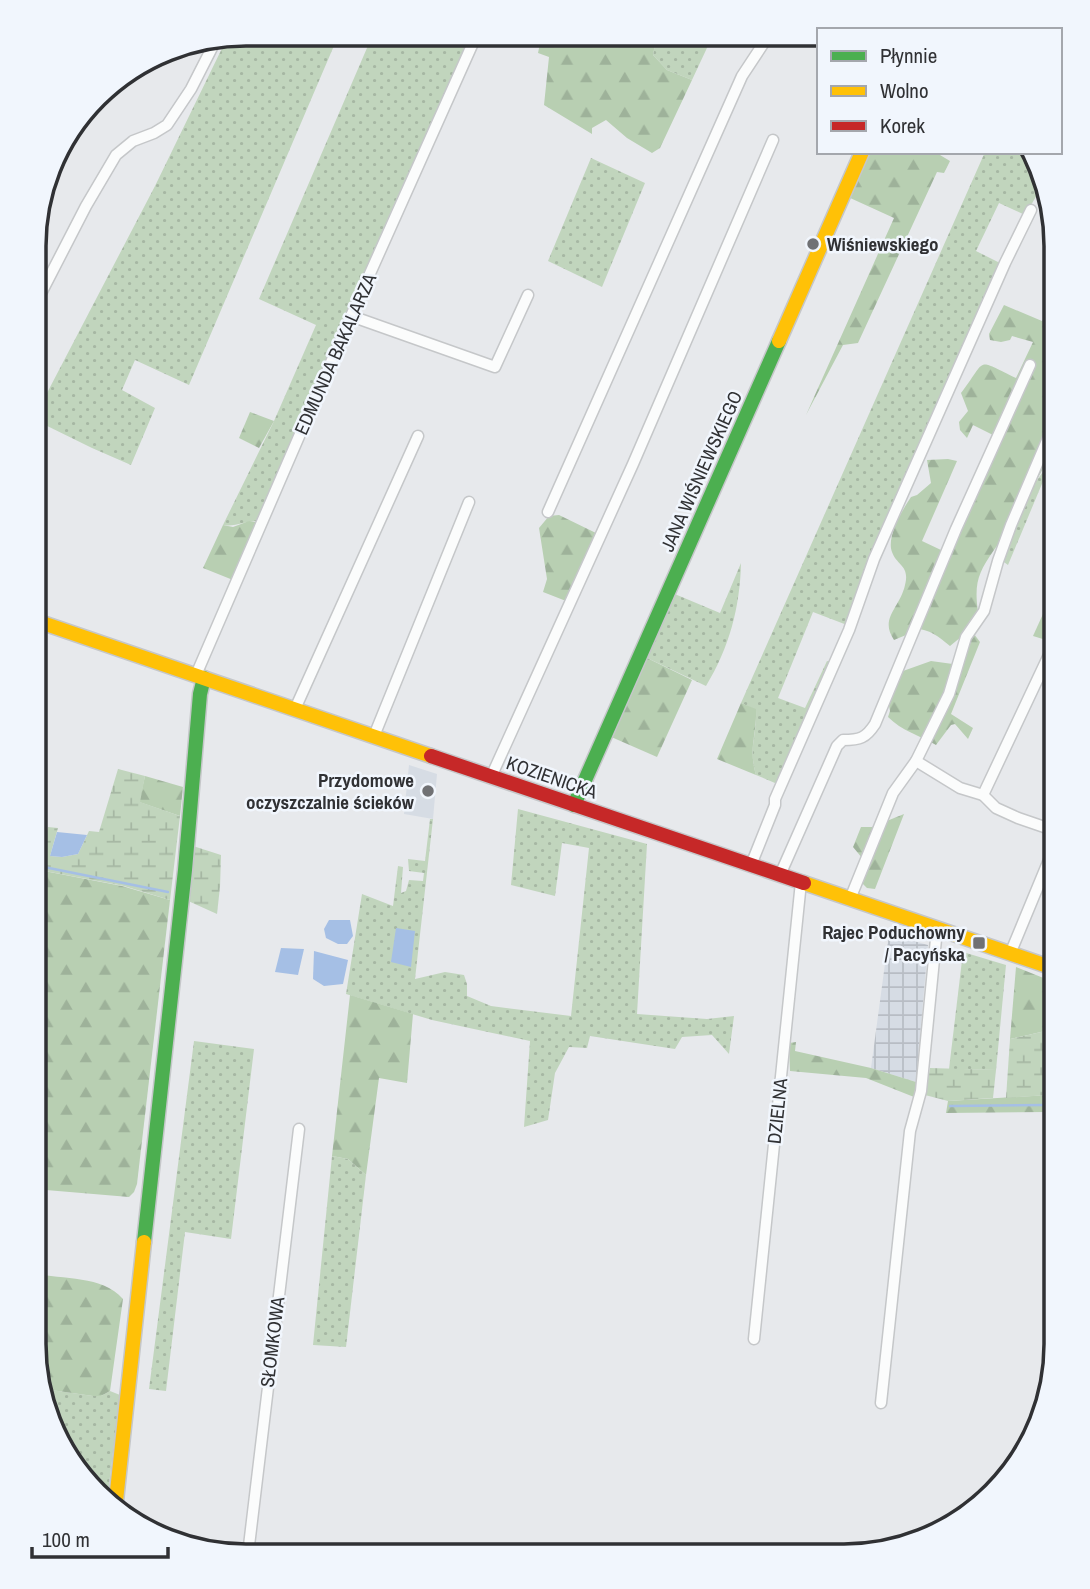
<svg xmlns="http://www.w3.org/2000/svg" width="1090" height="1589" font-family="'Archivo Narrow',sans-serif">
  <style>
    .built { fill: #d6dce4 }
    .industrial { fill: url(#industrial-grid) }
    .grass { fill: url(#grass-dots) }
    .forest { fill: url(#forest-firs) }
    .wetland { fill: url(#wetland-marsh) }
    .water { fill: #a5bfe5 }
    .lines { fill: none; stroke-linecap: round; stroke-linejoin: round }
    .stream { stroke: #a5bfe5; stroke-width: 2.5 }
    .street-casing { stroke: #c5c7c9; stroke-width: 13 }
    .fast-casing { stroke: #c5c7c9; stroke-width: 17 }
    .slow-casing { stroke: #c5c7c9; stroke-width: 17 }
    .jam-casing { stroke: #c5c7c9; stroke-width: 17 }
    .street { stroke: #fbfcfc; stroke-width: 10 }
    .fast { stroke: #4caf50; stroke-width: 14 }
    .slow { stroke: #ffc107; stroke-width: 14 }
    .jam { stroke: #c62828; stroke-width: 14 }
    .poi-dot { fill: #707174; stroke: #f1f6fd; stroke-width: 2.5 }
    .labels { text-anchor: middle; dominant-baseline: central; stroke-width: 5; stroke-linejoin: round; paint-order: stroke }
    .poi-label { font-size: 19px; font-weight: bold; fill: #303134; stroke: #f1f6fd; text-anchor: end }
    .street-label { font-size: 19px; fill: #303134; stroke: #f1f6fd }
    .rim { fill: none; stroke: #303134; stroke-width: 3.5 }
  </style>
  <defs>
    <pattern id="industrial-grid" width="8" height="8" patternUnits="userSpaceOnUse" patternTransform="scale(1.75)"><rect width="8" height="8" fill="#d6dce4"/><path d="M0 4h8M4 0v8" fill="none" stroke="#b8bdc4"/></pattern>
    <pattern id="grass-dots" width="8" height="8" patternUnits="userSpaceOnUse" patternTransform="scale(1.75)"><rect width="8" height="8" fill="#c1d5bd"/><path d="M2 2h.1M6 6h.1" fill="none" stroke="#a6b7a3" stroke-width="1.8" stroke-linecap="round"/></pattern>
    <pattern id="forest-firs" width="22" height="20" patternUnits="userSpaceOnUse" patternTransform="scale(1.75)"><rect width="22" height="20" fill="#b8cfb2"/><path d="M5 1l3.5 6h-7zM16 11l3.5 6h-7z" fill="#9eb29a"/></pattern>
    <pattern id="wetland-marsh" width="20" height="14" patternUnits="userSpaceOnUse" patternTransform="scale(1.75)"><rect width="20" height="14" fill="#c1d5bd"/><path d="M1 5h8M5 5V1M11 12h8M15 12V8" fill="none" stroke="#a6b7a3"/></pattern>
  </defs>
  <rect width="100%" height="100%" fill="#e7e9ec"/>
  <path class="built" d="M409 765 437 774 433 819 404 814Z"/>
  <path class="industrial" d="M889 934 928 945 916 1082 871 1068Z"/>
  <g class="grass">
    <path d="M245 33 339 34 189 385 135 360 122 390 155 408 131 465 92 448 35 420V416L155 186 228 36Z"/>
    <path d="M373 34H471L385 225 257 521C245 521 236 527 223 525L274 421 316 325 259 299Z"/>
    <path d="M657 34 713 35 692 80 667 70 653 55Z"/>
    <path d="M985 152H1015L1037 159 1043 185 1025 215 999 203 976 251 1002 264 847 625 813 612 778 698 805 708 827 661 831 662 780 781 775 783 756 775C748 747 757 737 756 710L741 703Z"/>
    <path d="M591 158 645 183 602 287 548 261Z"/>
    <path d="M1057 426V484L1044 479 1008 565 1001 560 1027 493 1043 472 1047 446Z"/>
    <path d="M741 563C740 608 729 648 706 686L643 656 670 592 720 613Z"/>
    <path d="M518 809 647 844 637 1014 707 1019 734 1016 729 1054 712 1035 682 1037 675 1049 590 1036 587 1048 569 1047 555 1073 548 1120 524 1127 530 1041 432 1020 346 994 362 894 393 906 398 866 403 867 401 893 406 891 409 880 423 881 424 873 409 871 408 859 425 861 430 819H433L415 979 445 972 464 975 467 984V996L491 1006 571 1016 589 848 562 843 555 896 511 885Z"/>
    <path d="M963 952 1006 965 996 1070 949 1069Z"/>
    <path d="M194 1041 254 1049 231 1239 185 1232 166 1391 149 1389Z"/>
    <path d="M332 1156 348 1159 366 1175 346 1347 313 1345Z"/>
    <path d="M44 1389 93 1396H101L110 1391 120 1395 107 1501 55 1437Z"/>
  </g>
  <g class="forest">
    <path d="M542 34H657L653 55 667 70 692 80 660 148 652 153 627 138 606 120 592 128V134L544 105 549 57 538 53Z"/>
    <path d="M867 152H941L940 155 950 161 944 173 937 172 858 343 843 345 806 415 894 218 848 197Z"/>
    <path d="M1004 305 1042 321 1046 314 1057 316V394L1045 392 1048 413 1043 439 1049 449C1046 474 1027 490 1014 511 1006 523 1003 539 994 550 978 573 974 583 978 612L961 637 950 646C938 636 927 627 910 629L906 635 894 640C879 618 900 608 905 585 910 565 897 566 892 552 886 537 903 509 911 497L917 495 931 483 927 460 948 459 957 461 922 541 941 550 993 435 973 425 967 438 960 430 959 422 968 411 961 393C988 358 974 358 1016 378L1033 342 1012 336 1010 340 1001 342 990 340 989 334Z"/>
    <path d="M250 412 274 421 259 448 239 438Z"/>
    <path d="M559 515 598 534 566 601 543 592 547 579 539 528 549 516Z"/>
    <path d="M249 521 257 522 233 580 203 568 223 525 233 527Z"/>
    <path d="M1057 583V631L1046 640 1033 636Z"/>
    <path d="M974 634 980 642 951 714 973 728 968 739 955 724 951 725 936 745C919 735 902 731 888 717L890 711 888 700 903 671 931 661 960 665 967 644Z"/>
    <path d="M643 656 692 680 657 757 609 736Z"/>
    <path d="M741 703 756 709C757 736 748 747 756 775L717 759Z"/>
    <path d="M145 776 183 787 180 816 139 802Z"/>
    <path d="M904 814 875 889 867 888 862 883 867 864 853 847 861 827H872Z"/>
    <path d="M34 869 122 886 170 900 137 1184 134 1192 129 1197 34 1189Z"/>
    <path d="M1016 967 1056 983V1018L1054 1029 1010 1039Z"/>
    <path d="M350 995 413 1014 407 1083 379 1078 366 1175 348 1159 332 1156Z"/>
    <path d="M796 1042 795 1051 871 1068 916 1082 914 1097 866 1078 790 1071 789 1043Z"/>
    <path d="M1048 1095V1112L946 1113 948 1101Z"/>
    <path d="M33 1273C64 1280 102 1275 123 1299L110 1391 101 1396H93L44 1389 33 1344Z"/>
  </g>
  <g class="wetland">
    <path d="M118 769 145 776 140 802 180 816 170 900 124 886 34 869V860H40L48 827 58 828 50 856 62 857 78 854 89 831 99 832Z"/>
    <path d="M193 846 221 855 220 887 217 914 186 900Z"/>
    <path d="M1054 1029 1048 1095 1006 1098 1010 1039Z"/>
    <path d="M930 1068 996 1070 993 1098 948 1101 925 1095Z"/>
  </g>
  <g class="water">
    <path d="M57 832 87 835 78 854 62 857 50 856Z"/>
    <path d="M329 920H350L353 936 347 944H338L326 938 324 929Z"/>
    <path d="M396 928 415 931 411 967 391 962Z"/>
    <path d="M281 948 304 949 298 975 275 972Z"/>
    <path d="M314 951 348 960 343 984 324 986 313 979Z"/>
  </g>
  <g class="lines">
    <g class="stream">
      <path d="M34 865 168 892"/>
      <path d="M950 1106 1047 1105"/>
    </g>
    <defs>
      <g id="street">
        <path d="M35 305 86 206 116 155 133 141 154 133 167 125 191 89 217 38"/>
        <path d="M351 316 495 367 528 295"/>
        <path d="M548 512 742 76 769 35"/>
        <path d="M196 675 351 316 477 34"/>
        <path d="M295 709 418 436"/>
        <path d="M374 736 469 502"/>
        <path d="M916 761 960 788 983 795 996 808 1018 818 1056 831"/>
        <path d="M491 777 633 464 773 140"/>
        <path d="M983 795 1057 638"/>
        <path d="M751 865 775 805V799L849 630 874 559 1005 263 1031 210"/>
        <path d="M780 875 837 746 843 740C860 740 866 738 875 724L956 529 1030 365"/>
        <path d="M850 899 893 793 916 761 949 694 966 637 984 611 998 561 1011 525 1057 417"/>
        <path d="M1010 954 1056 843"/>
        <path d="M754 1339 801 882"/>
        <path d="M881 1403 910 1131 921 1091 937 929"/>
        <path d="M248 1554 299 1129"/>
      </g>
      <g id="fast">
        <path d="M574 805 779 341"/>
        <path d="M144 1242 185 870 200 694 204 678"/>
      </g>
      <g id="slow">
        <path d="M779 341 862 152"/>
        <path d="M34 620 431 756"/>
        <path d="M804 883 1056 969"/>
        <path d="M115 1510 144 1242"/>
      </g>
      <path id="jam" d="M431 756 804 883"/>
    </defs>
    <use href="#street" class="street-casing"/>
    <use href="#fast" class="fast-casing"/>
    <use href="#slow" class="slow-casing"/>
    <use href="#jam" class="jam-casing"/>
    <use href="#street" class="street"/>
    <use href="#fast" class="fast"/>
    <use href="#slow" class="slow"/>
    <use href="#jam" class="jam"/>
  </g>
  <g class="poi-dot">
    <circle cx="813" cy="244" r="7"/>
    <circle cx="428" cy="791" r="7"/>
    <rect x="972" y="936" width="14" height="14" rx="3.5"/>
  </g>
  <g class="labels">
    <g class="poi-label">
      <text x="827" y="244" text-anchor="start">Wiśniewskiego</text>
      <text x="414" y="780">Przydomowe<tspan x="414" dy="22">oczyszczalnie ścieków</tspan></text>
      <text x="965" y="932">Rajec Poduchowny<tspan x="965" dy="22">/ Pacyńska</tspan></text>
    </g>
    <g class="street-label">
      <text transform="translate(335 354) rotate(-66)">EDMUNDA BAKALARZA</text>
      <text transform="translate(701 471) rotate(-66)">JANA WIŚNIEWSKIEGO</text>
      <text transform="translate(552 777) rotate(19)">KOZIENICKA</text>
      <text transform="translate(777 1111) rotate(-84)">DZIELNA</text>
      <text transform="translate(272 1342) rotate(-83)">SŁOMKOWA</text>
    </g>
  </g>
  <path d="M0 0H1090V1589H0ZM246 46H844A200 200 0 0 1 1044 246V1344A200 200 0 0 1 844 1544H246A200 200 0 0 1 46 1344V246A200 200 0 0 1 246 46Z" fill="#f1f6fd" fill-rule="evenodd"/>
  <path class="rim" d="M246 46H844A200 200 0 0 1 1044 246V1344A200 200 0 0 1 844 1544H246A200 200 0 0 1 46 1344V246A200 200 0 0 1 246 46Z"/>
  <rect x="817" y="28" width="245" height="126" fill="#f1f6fd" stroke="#a4a7ad" stroke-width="2"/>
  <rect x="831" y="51" width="35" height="10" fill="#4caf50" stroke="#a4a7ad" stroke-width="2"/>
  <text x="880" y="63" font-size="21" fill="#303134">Płynnie</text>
  <rect x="831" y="86" width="35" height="10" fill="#ffc107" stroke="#a4a7ad" stroke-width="2"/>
  <text x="880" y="98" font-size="21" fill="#303134">Wolno</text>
  <rect x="831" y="121" width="35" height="10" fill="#c62828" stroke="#a4a7ad" stroke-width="2"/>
  <text x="880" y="133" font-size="21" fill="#303134">Korek</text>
  <path d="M32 1547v10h136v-10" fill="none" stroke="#303134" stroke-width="3.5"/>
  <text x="42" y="1547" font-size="21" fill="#303134" stroke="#f1f6fd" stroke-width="5" paint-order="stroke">100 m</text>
</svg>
